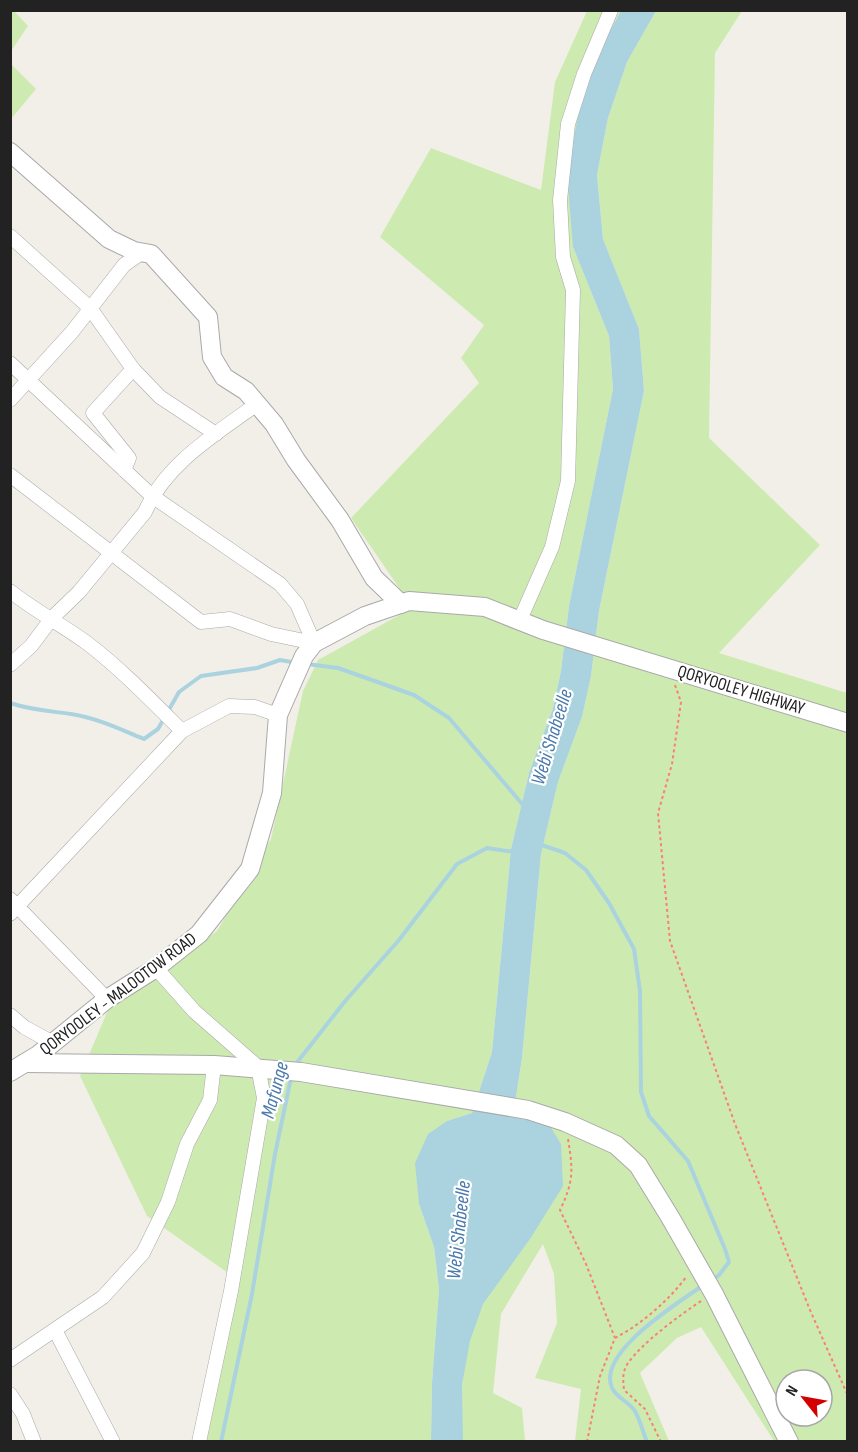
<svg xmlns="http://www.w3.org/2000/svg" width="858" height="1452" font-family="'Sofia Sans Condensed',sans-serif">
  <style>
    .grass { fill: #cdebb0; fill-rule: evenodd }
    .water { fill: #aad3df }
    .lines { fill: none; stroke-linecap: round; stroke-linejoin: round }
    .stream { stroke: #aad3df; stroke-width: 4 }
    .minor-casing { stroke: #a9a9a9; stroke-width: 15 }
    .tertiary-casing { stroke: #a9a9a9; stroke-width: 20 }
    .path { stroke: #fa8072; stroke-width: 2; stroke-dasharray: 3 3; stroke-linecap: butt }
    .minor { stroke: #fff; stroke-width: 14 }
    .tertiary { stroke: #fff; stroke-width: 18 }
    .labels { text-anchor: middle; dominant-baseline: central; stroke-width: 4.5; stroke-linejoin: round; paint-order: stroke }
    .street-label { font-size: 18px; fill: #222; stroke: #fff }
    .water-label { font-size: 20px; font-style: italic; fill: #4a7aab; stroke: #fff }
  </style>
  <rect width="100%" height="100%" fill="#f2efe9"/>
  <g class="grass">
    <path d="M11 10 14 11 28 26 11 51Z"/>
    <path d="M587 11H621L599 50 573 247 609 336 613 389 569 606 561 671 553 708 529 773 511 849 492 1052 472 1113 447 1121 419 1204 434 1247 439 1289 432 1383 431 1441H193L228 1273 147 1216 80 1076 108 1010 217 931 271 839 303 691 318 660 403 613 402 592 351 518 479 383 461 358 484 325 380 237 431 148 541 190 555 82Z"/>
    <path d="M656 11H742L715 53 709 438 820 545 719 653 847 693V1441H774L701 1327 677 1338 640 1373 669 1441H575L581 1389 535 1378 557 1323 554 1274 543 1244 501 1314 493 1393 522 1408 525 1441 463 1442C455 1410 467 1330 484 1302 497 1280 515 1260 530 1239L513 1116 522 1058 541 854 558 782 582 717 591 676 599 611 644 391 639 329 603 239 597 175 608 118 627 62ZM786 1380H822V1416H786Z"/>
    <path d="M11 64 36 89 11 119Z"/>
  </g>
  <path class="water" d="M621 11H656L627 62 608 118 597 175 603 239 639 329 644 391 599 611 591 676 582 717 558 782 541 854 522 1058 513 1116 533 1119 550 1126 561 1144 563 1186 530 1239 483 1304 470 1341 462 1385 463 1441H431L432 1383 439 1289 434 1247 419 1204 415 1163 428 1134 447 1121 472 1113 492 1052 511 849 529 773 553 708 561 671 569 606 613 389 609 336 573 247 567 174 579 111 599 50Z"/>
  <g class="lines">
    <g class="stream">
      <path d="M307 664 338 668 414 695 449 718 523 805"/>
      <path d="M10 703C31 710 50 711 71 714 97 718 120 729 144 739L158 729 179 692 201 676 257 668 280 660 297 663"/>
      <path d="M539 844 565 853 586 870 609 903 634 949 640 991 641 1092 649 1116 688 1161 725 1249 729 1262 719 1275 711 1281"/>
      <path d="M295 1065 346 1000 399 940 457 864 487 848 514 852"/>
      <path d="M221 1442 252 1294 275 1154 291 1078"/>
      <path d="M647 1442C643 1432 640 1420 635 1411 629 1402 617 1398 612 1388 596 1353 678 1303 702 1286"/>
    </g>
    <defs>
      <g id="minor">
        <path d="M10 236 90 308 133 369 160 397 216 434"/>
        <path d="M10 363 152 496 280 584 297 604 314 643"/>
        <path d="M10 400 72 332 124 265 141 253"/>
        <path d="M124 470 129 458 93 413 133 369"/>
        <path d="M10 475 201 622 230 619 271 634 314 643"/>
        <path d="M10 591C35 611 61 624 87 643 121 669 152 701 182 731"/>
        <path d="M519 622 552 547 568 481 573 290 563 257 560 200 568 124 584 74 611 10"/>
        <path d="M10 665 31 646 52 618 79 592 145 512C166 463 216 434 257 404"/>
        <path d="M10 899 107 999"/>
        <path d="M10 914 182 731 229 706 255 707 278 715"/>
        <path d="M156 968 194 1011 258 1067 264 1098 231 1291 199 1442"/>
        <path d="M10 1015 24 1027 53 1043"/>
        <path d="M55 1330 113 1442"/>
        <path d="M10 1360 103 1297 143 1253 168 1202 187 1144 210 1100 214 1065"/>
        <path d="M10 1394 23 1414 34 1442"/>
      </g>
      <g id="tertiary">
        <path d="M10 152 109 239 134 251 151 254 208 317 212 357 224 377 246 391 274 424 296 460 340 520 374 578 401 604"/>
        <path d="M25 1063 214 1065 301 1072 528 1110 565 1122 616 1145 638 1165 670 1217 714 1294 789 1442"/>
        <path d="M10 1072 38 1055 107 999 156 968 199 934 250 869 272 793 278 715 304 656 314 643 365 616 409 601 485 607 543 630 848 723"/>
      </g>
    </defs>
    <use href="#minor" class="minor-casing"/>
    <use href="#tertiary" class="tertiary-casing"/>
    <g class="path">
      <path d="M675 685 681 702 672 764 658 813 670 941 735 1124 810 1310 848 1396"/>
      <path d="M568 1139C573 1170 574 1181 560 1210L586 1264 615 1338"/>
      <path d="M587 1442 600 1376 615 1338C642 1324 669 1300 687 1276"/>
      <path d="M661 1442 645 1409 624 1390C623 1380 622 1372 628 1363 643 1342 680 1315 701 1301"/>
    </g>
    <use href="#minor" class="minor"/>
    <use href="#tertiary" class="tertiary"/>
  </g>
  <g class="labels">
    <g class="street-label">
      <text transform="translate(741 690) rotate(17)">QORYOOLEY HIGHWAY</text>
      <text transform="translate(118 994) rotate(-37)">QORYOOLEY - MALOOTOW ROAD</text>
    </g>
    <g class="water-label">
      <text transform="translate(552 737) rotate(-73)">Webi Shabeelle</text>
      <text transform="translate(275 1090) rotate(-75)">Mafunge</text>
      <text transform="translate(459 1230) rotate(-84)">Webi Shabeelle</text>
    </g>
  </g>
  <rect width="858" height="1452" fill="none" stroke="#222222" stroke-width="24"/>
  <g transform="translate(804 1398) rotate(301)"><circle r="28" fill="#ffffff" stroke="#a7a7a7" stroke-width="1.5"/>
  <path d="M0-4.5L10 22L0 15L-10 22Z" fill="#d40000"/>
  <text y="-9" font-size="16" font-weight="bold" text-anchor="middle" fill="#222222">N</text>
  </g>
</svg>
